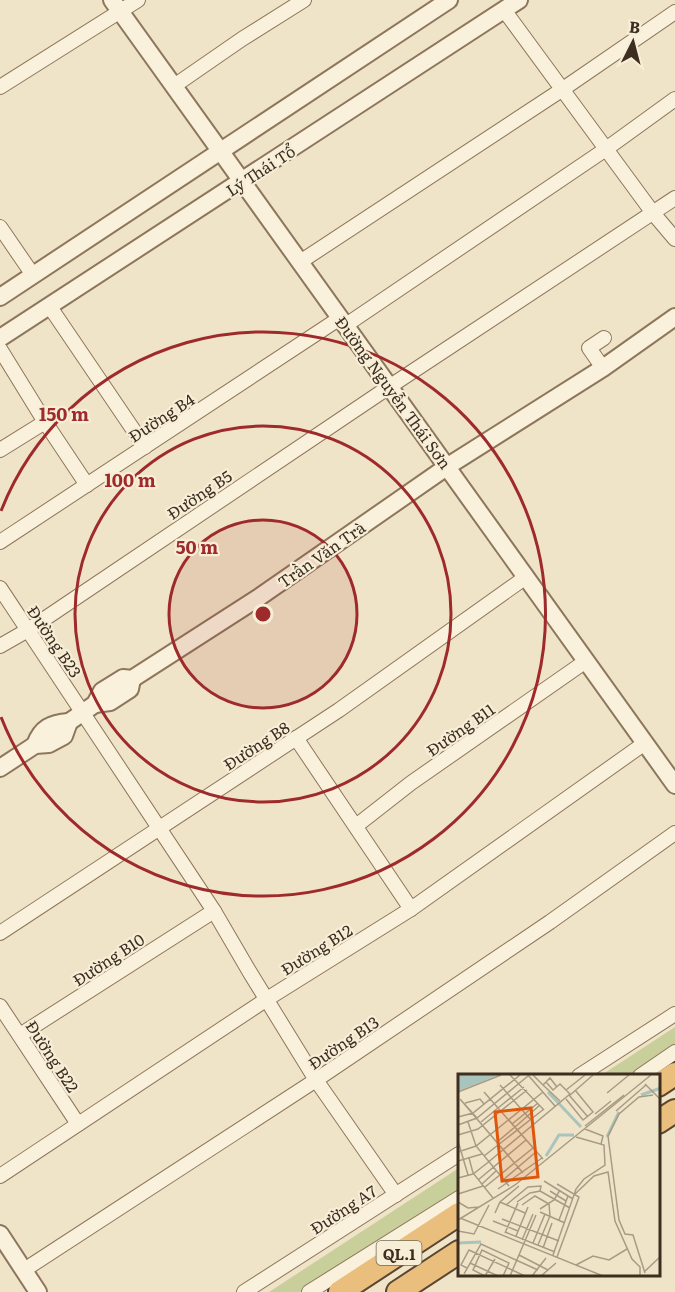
<svg xmlns="http://www.w3.org/2000/svg" width="675" height="1292" font-family="Literata,serif">
  <style>
    .grass { fill: #c9cf9b }
    .lines { fill: none; stroke-linecap: round; stroke-linejoin: round }
    .minor-casing { stroke: #8d765c; stroke-width: 16 }
    .tertiary-casing { stroke: #8d765c; stroke-width: 20 }
    .trunk-casing { stroke: #5b4430; stroke-width: 26 }
    .minor { stroke: #faf1dc; stroke-width: 14 }
    .tertiary { stroke: #faf1dc; stroke-width: 16 }
    .trunk { stroke: #eabe7c; stroke-width: 22 }
    .ring { fill: none; stroke: #9e2a2b; stroke-width: 3 }
    .labels { text-anchor: middle; dominant-baseline: central; stroke-width: 4.5; stroke-linejoin: round; paint-order: stroke }
    .shield { fill: #f7eed8; stroke: #756857; stroke-width: 1.5 }
    .shield-label { font-size: 15px; font-weight: bold; fill: #3d2e20 }
    .street-label { font-size: 16px; fill: #3d2e20; stroke: #f7eed8 }
    .inset-river { fill: none; stroke: #a9c4bc; stroke-width: 3 }
    .inset-road { fill: none; stroke: #a89b85; stroke-width: 1.5 }
    .view { fill: #df570d; fill-opacity: 0.15; stroke: #df570d; stroke-width: 3 }
    .inset-edge { fill: none; stroke: #3d2e20; stroke-width: 3 }
    .centre { fill: #9e2a2b; stroke: #f7eed8; stroke-width: 3 }
    .ring-label { font-size: 18px; text-anchor: middle; font-weight: bold; fill: #9e2a2b; stroke: #f7eed8; stroke-width: 4.5; stroke-linejoin: round; paint-order: stroke }
  </style>
  <rect width="100%" height="100%" fill="#f0e4c8"/>
  <g class="grass">
    <path d="M675 1027V1049L633 1076H600Z"/>
    <path d="M459 1168V1189L300 1292H269Z"/>
  </g>
  <g class="lines">
    <defs>
      <g id="minor">
        <path d="M504 10 653 213 675 239"/>
        <path d="M174 86 242 39 304 0"/>
        <path d="M0 87 138 0"/>
        <path d="M0 227 33 275"/>
        <path d="M300 262 563 89 675 12"/>
        <path d="M50 307 145 447"/>
        <path d="M346 325 606 149 675 99"/>
        <path d="M0 349 45 422 87 485"/>
        <path d="M603 368 589 348 604 338"/>
        <path d="M0 450 45 422"/>
        <path d="M0 542 340 318"/>
        <path d="M0 588 214 911 249 971 316 1080 396 1195"/>
        <path d="M0 646 28 630 389 387 675 198"/>
        <path d="M296 738 411 909"/>
        <path d="M356 826 411 783 586 661"/>
        <path d="M0 933 339 710 526 577"/>
        <path d="M0 1006 78 1124"/>
        <path d="M20 1035 214 911"/>
        <path d="M579 1076 675 1014"/>
        <path d="M640 1076 675 1052"/>
        <path d="M0 1176 267 999 411 909 645 743"/>
        <path d="M24 1270 316 1080 550 922 675 833"/>
        <path d="M244 1292 459 1154"/>
        <path d="M309 1292 459 1198"/>
      </g>
      <g id="tertiary">
        <path d="M112 0 675 785"/>
        <path d="M0 297 449 0"/>
        <path d="M0 338 519 0"/>
        <path d="M95 704 110 702 130 689 132 679"/>
        <path d="M69 722 95 704 102 691 123 678 132 679 258 598 448 466 603 368 675 317"/>
        <path d="M35 745C41 728 51 723 69 722"/>
        <path d="M0 768 35 745 49 744 64 736 69 722"/>
        <path d="M0 1234 38 1292"/>
      </g>
      <g id="trunk">
        <path d="M658 1085 675 1074"/>
        <path d="M658 1122 675 1111"/>
        <path d="M340 1292 459 1214"/>
        <path d="M398 1292 459 1252"/>
      </g>
    </defs>
    <use href="#minor" class="minor-casing"/>
    <use href="#tertiary" class="tertiary-casing"/>
    <use href="#trunk" class="trunk-casing"/>
    <use href="#minor" class="minor"/>
    <use href="#tertiary" class="tertiary"/>
    <use href="#trunk" class="trunk"/>
  </g>
  <circle cx="263" cy="614" r="94" fill="#9e2a2b" fill-opacity=".12"/>
  <g class="ring">
    <circle cx="263" cy="614" r="94"/>
    <circle cx="263" cy="614" r="188"/>
    <path d="M1 511A282 282 0 1 1 1 717"/>
  </g>
  <g class="labels">
    <rect class="shield" x="376.5" y="1241" width="45" height="24" rx="4.5"/>
    <g class="shield-label">
      <text x="399" y="1253">QL.1</text>
    </g>
    <g class="street-label">
      <text transform="translate(260 170) rotate(-33)">Lý Thái Tổ</text>
      <text transform="translate(394 392) rotate(54)">Đường Nguyễn Thái Sơn</text>
      <text transform="translate(161 417) rotate(-33)">Đường B4</text>
      <text transform="translate(199 494) rotate(-34)">Đường B5</text>
      <text transform="translate(321 554) rotate(-35)">Trần Văn Trà</text>
      <text transform="translate(55 641) rotate(56)">Đường B23</text>
      <text transform="translate(460 729) rotate(-35)">Đường B11</text>
      <text transform="translate(256 745) rotate(-33)">Đường B8</text>
      <text transform="translate(316 949) rotate(-32)">Đường B12</text>
      <text transform="translate(108 959) rotate(-33)">Đường B10</text>
      <text transform="translate(343 1042) rotate(-34)">Đường B13</text>
      <text transform="translate(53 1056) rotate(57)">Đường B22</text>
      <text transform="translate(343 1209) rotate(-33)">Đường A7</text>
    </g>
  </g>
  <g transform="translate(458 1074)">
    <rect width="202" height="202" fill="#f0e4c8"/>
    <path d="M0 1H41L0 17Z" fill="#a9c4bc"/>
    <path class="inset-river" d="M90 18 123 53M183 21 203 14M149 63 161 38M88 82 101 61H116M0 169 23 168"/>
    <path class="inset-road" d="M52 1 86 36M70 1 97 32M75 1 85 11 92 4 99 13M88 8 95 16 102 10 112 20M187 10 203 26M42 11 73 46M85 11 102 27M108 16 127 1M0 18 43 1M26 18 85 85M149 19 171 1M111 21 130 43M111 22 135 1M108 25 125 46 135 38 117 16M7 29 22 25 26 30M40 34 66 13M158 37 188 11M137 40 153 27M0 43 15 39 62 1M19 44 2 25 65 99M10 48 18 72 51 112M23 48 40 34M54 50 80 29M0 51 19 44 70 2M127 52 166 21M57 53 82 31M127 55 145 62 143 70M0 61 20 55 69 16M0 67 10 101M39 68 57 53M0 78 18 72 85 18M26 82 86 35M11 84 15 99 35 124M0 87 24 80M0 104 15 100 28 90 112 20M20 106 68 66M45 106 79 77M86 107 115 125M24 110 38 97M27 113 75 74M40 115 84 84M82 117 112 134M92 117 108 127M0 120 25 112M117 120 136 102 150 98 157 147 174 185 182 193V201M0 128 10 134 21 133M42 128 67 139M48 131 70 113 83 112 82 117 72 119 59 128M64 131 77 122 91 130 92 142 80 171M82 135 96 126 102 116M82 138 107 149M37 139 42 128 61 112M2 144 145 202M44 145 101 167M0 146 57 111 193 1M101 146 110 122M35 147 60 157M0 157 16 160 31 131M47 158 97 178M47 159 60 129M58 162 70 133M64 166 75 140M75 169 87 140M85 174 94 149M61 181 90 196M95 181 118 115 126 105 147 91 146 71 118 63M99 183 121 123 99 110M12 189 40 202M118 191 135 182 151 186 169 175M9 194 3 191 11 176 67 202M186 198 203 182M187 199 175 161 167 160 161 146 150 62 161 40 181 23 195 21M6 200 23 170 80 196M27 202 15 196 24 176 51 189 45 202M27 202 37 185M52 202 78 141M74 202 88 184M83 202 98 189"/>
    <path class="view" d="M73 34 80 103 44 107 37 38Z"/>
    <rect width="202" height="202" class="inset-edge"/>
  </g>
  <circle cx="263" cy="614" r="9" class="centre"/>
  <g class="ring-label">
    <text x="64" y="421">150 m</text>
    <text x="130" y="487">100 m</text>
    <text x="197" y="554">50 m</text>
  </g>
  <g transform="translate(633 42) rotate(6)" stroke="#f7eed8" stroke-width="4.5" paint-order="stroke">
  <path d="M0-4.5L10 22L0 15L-10 22Z" fill="#3d2e20"/>
  <text y="-9" font-size="16" font-weight="bold" text-anchor="middle" fill="#3d2e20">B</text>
  </g>
</svg>
